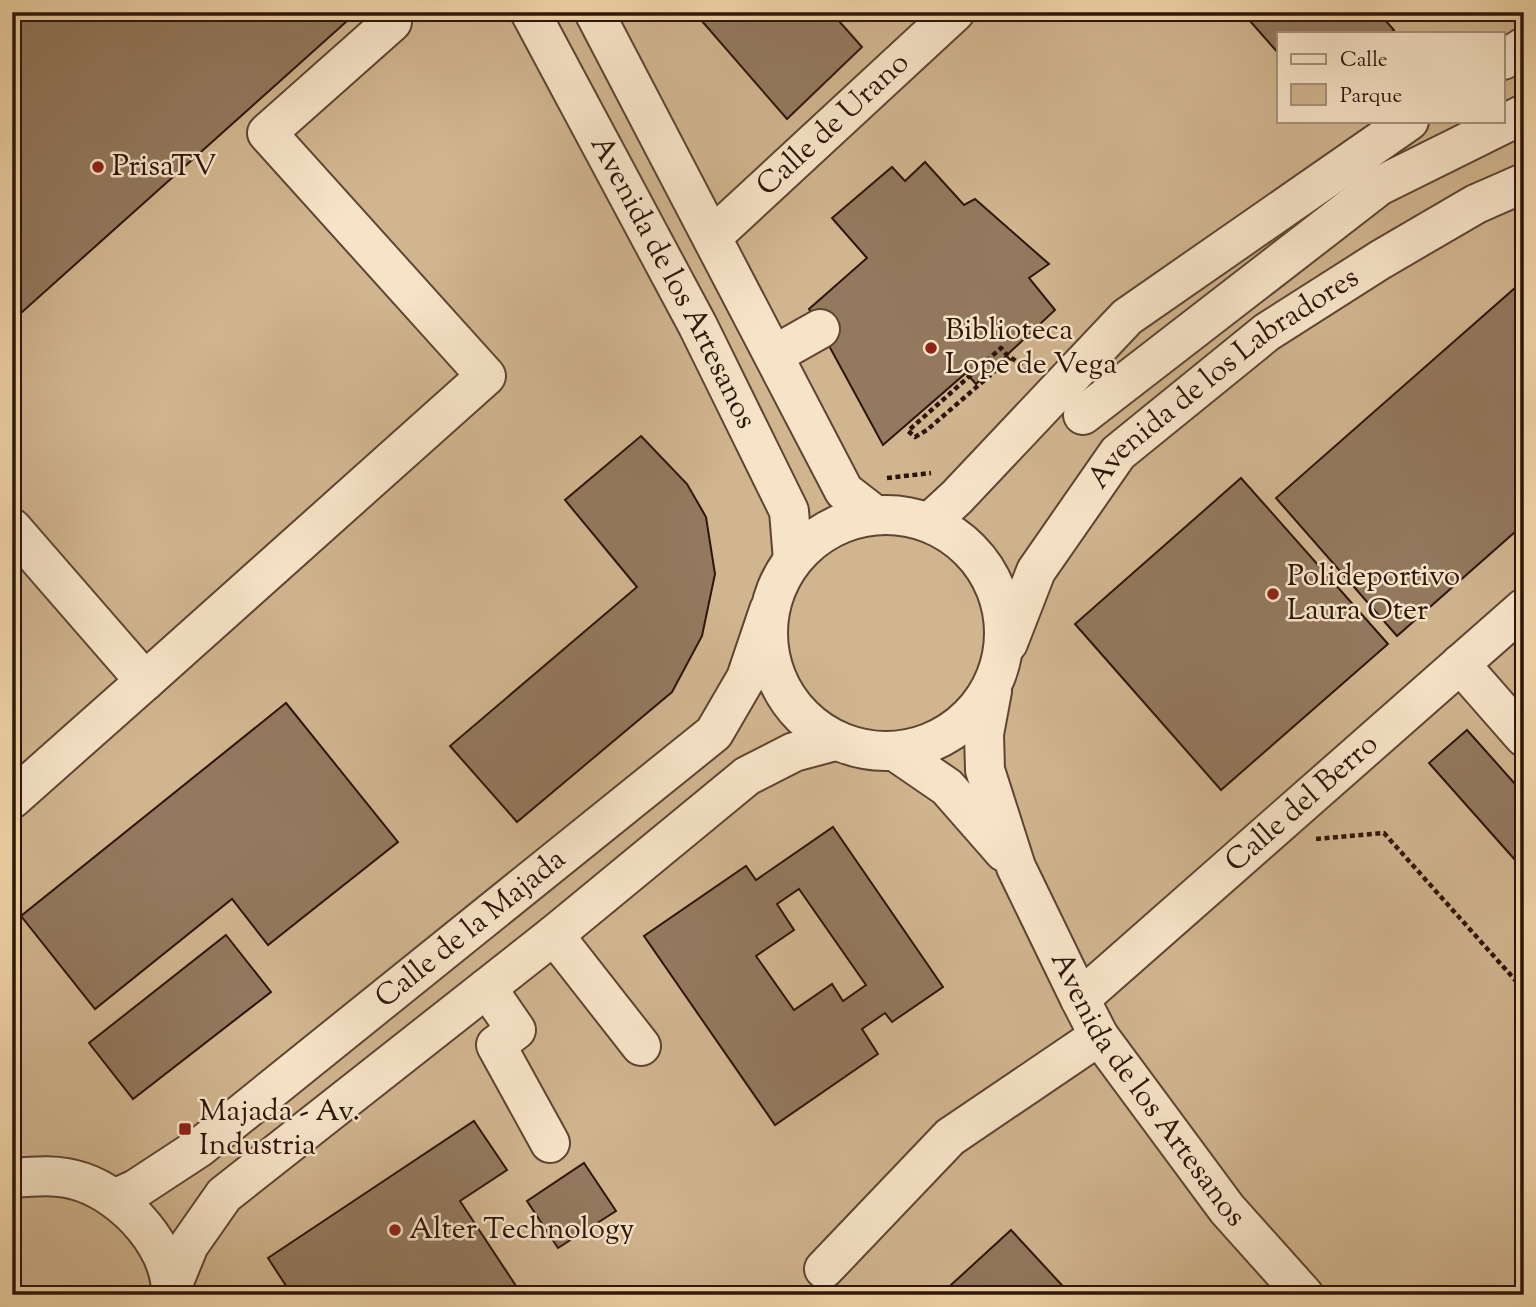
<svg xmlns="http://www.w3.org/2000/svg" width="1536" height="1307" font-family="'Sorts Mill Goudy',serif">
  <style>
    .green { fill: #d1b58f; stroke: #7f654d; stroke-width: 2; fill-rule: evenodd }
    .building { fill: #93795e; stroke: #2d150b; stroke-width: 2; fill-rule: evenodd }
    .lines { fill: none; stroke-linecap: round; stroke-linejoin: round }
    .minor-casing { stroke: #5e4533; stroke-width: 42 }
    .path { stroke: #2d150b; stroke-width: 4.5; stroke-dasharray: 5 3.5; stroke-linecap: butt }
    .minor { stroke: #f7e4c8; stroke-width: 38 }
    .poi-dot { fill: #8f2418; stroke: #f7e4c8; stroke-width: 2.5 }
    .labels { text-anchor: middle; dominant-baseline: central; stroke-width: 5; stroke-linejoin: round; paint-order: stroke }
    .street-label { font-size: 30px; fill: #2d150b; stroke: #f7e4c8 }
    .poi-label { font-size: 30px; fill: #2d150b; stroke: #f7e4c8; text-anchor: start }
  </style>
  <rect width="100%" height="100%" fill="#f2d6aa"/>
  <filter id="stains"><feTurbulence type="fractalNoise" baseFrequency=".00286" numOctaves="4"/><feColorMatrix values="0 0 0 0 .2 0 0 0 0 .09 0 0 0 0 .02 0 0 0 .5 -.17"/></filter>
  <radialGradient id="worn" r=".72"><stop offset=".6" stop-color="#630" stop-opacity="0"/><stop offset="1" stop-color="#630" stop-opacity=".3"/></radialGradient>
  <path class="green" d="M12 12H1524V1295H12ZM1279 33H1503V121H1279Z"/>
  <g class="building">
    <path d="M12 12H355L356 13 12 321Z"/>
    <path d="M694 12H831L862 47 787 119Z"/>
    <path d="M1242 12H1378L1394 30 1390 33H1279V54Z"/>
    <path d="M925 162 964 205 975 199 1049 264 1029 278 1055 310 976 384 966 373 883 445 809 309 867 258 832 218 892 167 905 181Z"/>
    <path d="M1524 280V524L1397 636 1276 498Z"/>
    <path d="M641 436 687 484 706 517 715 574 702 636 672 692 517 822 450 746 637 587 565 500Z"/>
    <path d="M1241 478 1388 644 1221 790 1075 624Z"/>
    <path d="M286 703 398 842 268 945 232 899 95 1009 21 916Z"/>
    <path d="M1467 730 1524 794V870L1429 763Z"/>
    <path d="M833 827 943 987 892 1022 885 1013 862 1029 878 1054 775 1125 644 936 746 866 756 880ZM799 889 866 985 843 1001 832 984 794 1010 756 956 794 930 777 904Z"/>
    <path d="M226 935 271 992 133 1099 89 1043Z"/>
    <path d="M474 1121 507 1170 460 1201 522 1295H292L268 1258Z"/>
    <path d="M584 1163 616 1211 558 1248 527 1201Z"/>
    <path d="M1011 1230 1071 1295H940Z"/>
  </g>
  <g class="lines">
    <defs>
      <g id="minor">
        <path id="s1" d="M530 12 698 326 789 511 793 560"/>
        <path d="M594 12 844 491 875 515"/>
        <path d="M1503 60 1524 47"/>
        <path id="s2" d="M713 236 955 12"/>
        <path d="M774 355 820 329"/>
        <path d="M1083 415 1379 186 1524 114"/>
        <circle cx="886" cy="633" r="118"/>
        <path d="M930 522 957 497 1127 317 1409 121"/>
        <path d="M12 528 145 681 12 799"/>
        <path id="s3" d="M1008 643 1036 571 1118 453 1267 332 1380 260 1476 204 1524 183"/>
        <path d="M1460 664 1524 737"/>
        <path d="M145 681 486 376 267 133 392 22 383 12"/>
        <path id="s4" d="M992 691 984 734 985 770 1016 867 1080 999 1099 1036 1227 1209 1304 1295"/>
        <path d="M896 752 947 787 1004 852"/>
        <path d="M554 935 641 1046"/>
        <path d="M487 988 516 1030 496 1045 550 1143"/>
        <path id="s5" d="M1080 999 1524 608"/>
        <path d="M12 1178C36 1176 59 1174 82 1182 126 1197 172 1247 171 1295"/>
        <path id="s6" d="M116 1198 136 1189 200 1147 714 733 746 678 769 610"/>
        <path d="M824 1269 950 1137 1099 1036"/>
        <path d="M171 1289 189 1245 224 1195 554 935 747 776 794 752 835 741"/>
      </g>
    </defs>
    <use href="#minor" class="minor-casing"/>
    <g class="path">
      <path d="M1010 358 927 430 915 437 908 431 1001 348 1007 355 1028 369"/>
      <path d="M887 478 931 473"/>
      <path d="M1316 839 1384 833 1524 990"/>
    </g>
    <use href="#minor" class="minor"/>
  </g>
  <g class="poi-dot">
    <circle cx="98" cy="167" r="7"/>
    <circle cx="931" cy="348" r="7"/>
    <circle cx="1273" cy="594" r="7"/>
    <rect x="178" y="1122" width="14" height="14" rx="3.5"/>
    <circle cx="395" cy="1230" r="7"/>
  </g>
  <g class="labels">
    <g class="street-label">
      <text stroke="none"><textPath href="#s2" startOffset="164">Calle de Urano</textPath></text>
      <text stroke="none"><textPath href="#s1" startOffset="306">Avenida de los Artesanos</textPath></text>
      <text stroke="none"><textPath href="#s3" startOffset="350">Avenida de los Labradores</textPath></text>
      <text stroke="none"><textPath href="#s5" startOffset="296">Calle del Berro</textPath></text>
      <text stroke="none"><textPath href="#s6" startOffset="446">Calle de la Majada</textPath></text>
      <text stroke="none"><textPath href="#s4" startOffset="441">Avenida de los Artesanos</textPath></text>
    </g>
    <g class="poi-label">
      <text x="112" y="167">PrisaTV</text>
      <text x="945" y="331">Biblioteca<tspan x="945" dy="34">Lope de Vega</tspan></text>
      <text x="1287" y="577">Polideportivo<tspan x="1287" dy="34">Laura Oter</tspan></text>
      <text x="199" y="1112">Majada - Av.<tspan x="199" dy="34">Industria</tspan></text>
      <text x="409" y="1230">Alter Technology</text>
    </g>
  </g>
  <rect width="1536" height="1307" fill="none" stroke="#f2d6aa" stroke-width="42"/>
  <rect x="14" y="14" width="1508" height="1279" fill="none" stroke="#2d150b" stroke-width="3.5"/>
  <rect x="21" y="21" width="1494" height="1265" fill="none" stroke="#2d150b" stroke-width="2"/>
  <rect x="1277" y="32" width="228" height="91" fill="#f7e4c8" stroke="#a6917c" stroke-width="2"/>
  <rect x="1291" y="54" width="35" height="10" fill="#f7e4c8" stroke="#a6917c" stroke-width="2"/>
  <text x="1340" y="66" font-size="21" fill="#2d150b">Calle</text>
  <rect x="1291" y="84" width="35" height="21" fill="#d1b58f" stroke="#a6917c" stroke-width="2"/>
  <text x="1340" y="102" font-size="21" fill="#2d150b">Parque</text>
  <rect width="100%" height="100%" filter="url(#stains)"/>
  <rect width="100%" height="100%" fill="url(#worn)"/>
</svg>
